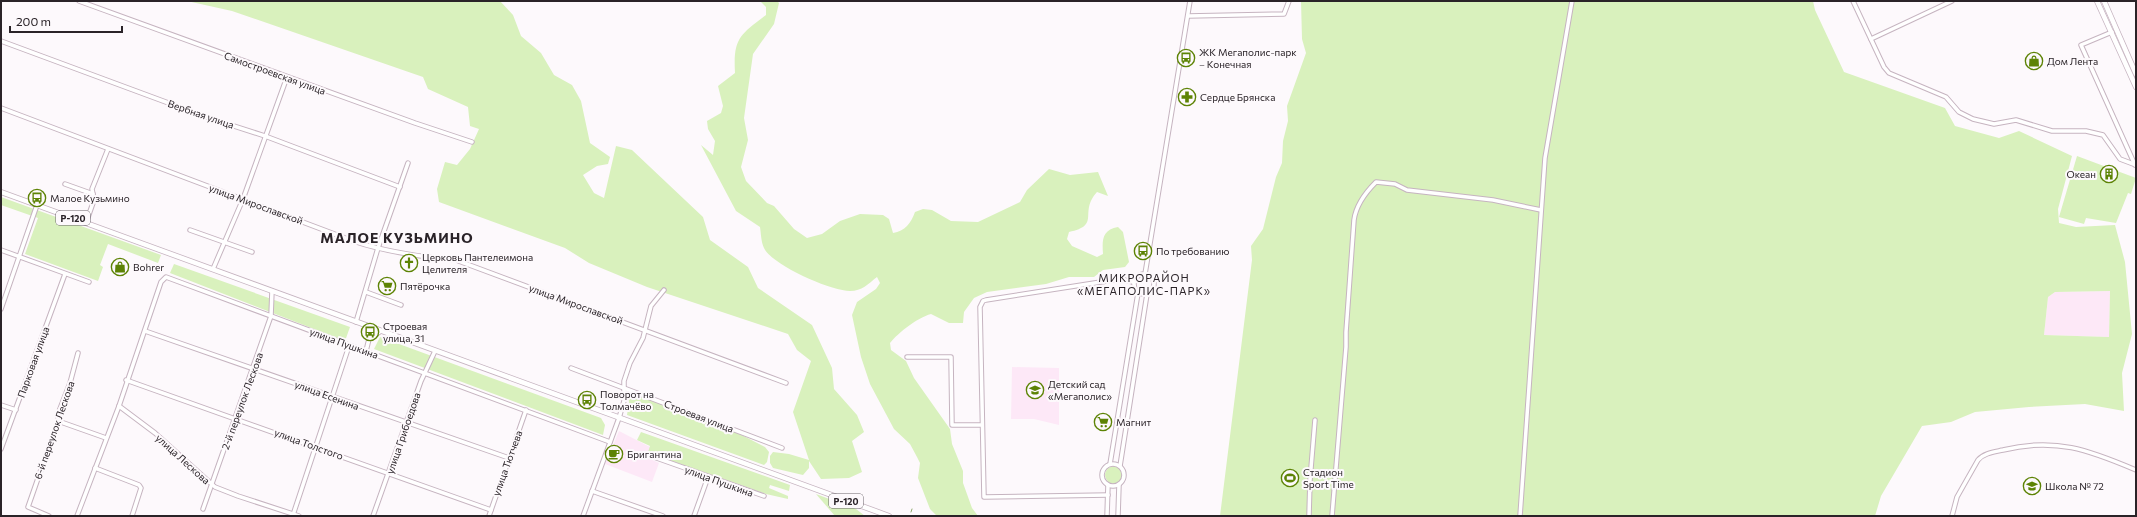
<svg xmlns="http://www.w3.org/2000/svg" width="2137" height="517" font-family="Commissioner,sans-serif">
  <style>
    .built { fill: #fde8f7 }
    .green { fill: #d9f1bd; fill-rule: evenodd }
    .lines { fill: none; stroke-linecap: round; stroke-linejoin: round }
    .stream { stroke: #8ea76c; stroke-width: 1 }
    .minor-casing { stroke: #c6b4c0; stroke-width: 5.5 }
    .major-casing { stroke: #c6b4c0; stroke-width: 6 }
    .minor { stroke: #fff; stroke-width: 3.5 }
    .major { stroke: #fff; stroke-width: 4.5 }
    .labels { text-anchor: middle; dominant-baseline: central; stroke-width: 4; stroke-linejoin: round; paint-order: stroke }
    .shield { fill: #fdf9fc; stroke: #696368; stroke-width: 1 }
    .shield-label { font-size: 9px; font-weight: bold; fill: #2a2328 }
    .poi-label { font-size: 10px; fill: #2a2328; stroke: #fdf9fc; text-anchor: start }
    .street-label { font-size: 10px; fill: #2a2328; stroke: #fdf9fc }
    .neighbourhood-label { font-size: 11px; letter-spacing: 1px; fill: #2a2328; stroke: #fdf9fc }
    .district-label { font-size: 14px; font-weight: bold; letter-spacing: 1px; fill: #2a2328; stroke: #fdf9fc }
  </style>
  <rect width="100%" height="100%" fill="#fdf9fc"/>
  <g class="built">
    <path d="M2110 291 2109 337 2044 335 2048 297 2055 292Z"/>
    <path d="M1012 367 1059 368V425L1034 419H1011Z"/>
    <path d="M619 431 650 447 648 458 659 463 652 482 605 464Z"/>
  </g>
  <g class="green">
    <path d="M187 1H500L513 15 521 36 541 53 554 75 572 85 581 101 590 143 610 157 608 164 597 166 583 175 594 193 604 198 616 146 632 150 703 217 710 240 748 267 758 288 812 325 832 368 834 389 857 415 864 432 852 441 862 472 849 478 821 479 809 461V468L803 475 773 468 770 463V456L773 452 789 454 809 460 793 412 811 361 797 350 788 334 647 287 589 263 565 248 439 202 437 189 445 162 457 165 470 149 479 129 470 126 468 107 428 89 423 77 232 11Z"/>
    <path d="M760 1H777L779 3 774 24 753 54 744 118 748 140 741 167 746 181 767 203 774 206 794 229 807 238 822 234 840 221 860 214 883 215 889 219 893 233C905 231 911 223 915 212L923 209 932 210 951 221 978 222 1020 202 1027 190 1049 169 1070 175 1098 172 1108 196 1097 192C1078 213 1102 225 1069 232L1067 239 1072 246 1097 257 1103 254C1102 240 1102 230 1118 227L1123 232 1129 262 1125 267 1103 270 1094 277H1069L1046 284 987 292 974 298 964 312 963 323H949L931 314C917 318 899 332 890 343L891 350 906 361 914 378 950 429 952 444 963 471V483L972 508 978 516H937L930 509 918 478 920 463 917 457 910 444 894 429 870 384 861 357 852 315 857 302 876 289 880 283 877 277C868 284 862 291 850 291 831 291 772 265 764 248 761 242 761 233 760 227L736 211 701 145 713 155 715 141 708 129 707 121 721 113 723 106 718 86 735 73C733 38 740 35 766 15V7Z"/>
    <path d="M1301 1H1813L1815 10 1844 72 1945 108 1955 126 1999 138 2019 131 2072 156 2058 209 2059 223 2076 227 2115 225 2125 262 2132 334 2122 373 2124 411 2085 404 2029 407 1975 412 1951 422 1922 426 1881 496 1875 516H1220L1252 260 1251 246 1263 229 1276 177 1282 163 1283 141 1288 121 1287 106 1306 53 1302 39ZM2110 291 2109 337 2044 335 2048 297 2055 292Z"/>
    <path d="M2077 156 2136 178 2131 194 2128 193 2116 223 2086 218 2084 224 2059 217Z"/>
    <path d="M1 197 161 255 158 263 108 244 100 265 103 267 98 281 25 254 38 218 1 205Z"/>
    <path d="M174 264 350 327 345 341 170 273Z"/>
    <path d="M380 337 601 418 605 425 603 435 374 349Z"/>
    <path d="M627 390 730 429 765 447 769 452 767 462 764 465 627 415 629 402Z"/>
    <path d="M641 432 790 485 789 491 770 485 769 488 788 496V499L766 494 655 455 648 452 650 446 637 440Z"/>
    <circle cx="1114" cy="475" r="9"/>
    <path d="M816 494 856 509 865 516H835Z"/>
  </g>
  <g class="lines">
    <path class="stream" d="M911 512 912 509"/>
    <defs>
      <g id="minor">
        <path d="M79 1 415 123 472 142"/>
        <path d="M1853 1 1884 67 1889 73 1946 97 1959 112 1973 119 1994 124 2016 120 2052 131H2086L2103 135 2120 159 2136 165"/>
        <path d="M1188 16 1284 14 1289 1"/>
        <path d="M2112 32 2081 45 2135 165"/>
        <path d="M1871 39 1952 1"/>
        <path d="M1 41 209 118 265 136 400 187"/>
        <path d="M1 108 353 241C386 252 422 257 456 260L786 383"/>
        <path d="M65 184 93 194"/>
        <path d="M86 223 94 200 92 189 108 149"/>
        <path d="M190 230 252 252"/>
        <path d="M1 250 89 282"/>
        <path d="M213 269 243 199 287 77"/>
        <circle cx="1144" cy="284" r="10"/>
        <path d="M1145 274 1190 1"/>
        <path d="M366 292 401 305"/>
        <path d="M1 309 37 205"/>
        <path d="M356 322 378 248 408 163"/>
        <path d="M145 331 509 458"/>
        <path d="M369 339 381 331"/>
        <path d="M366 351 369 339 367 333 368 326"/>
        <path d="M907 357H951L952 425H982"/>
        <path d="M571 368 782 448"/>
        <path d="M126 380 491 510"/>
        <path d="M1 405 16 410"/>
        <path d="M119 406 155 433 215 487 238 496 299 516"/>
        <path d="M58 421 106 438"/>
        <path d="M1 449 65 274"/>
        <path d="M651 456 764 496"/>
        <path d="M1110 464 1138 293"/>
        <circle cx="1113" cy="475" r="11"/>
        <path d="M1120 466 1147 294"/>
        <path d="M95 468 139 485 141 488 132 516"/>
        <path d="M592 491 663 516"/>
        <path d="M1108 495 984 497 980 307 983 301 986 300 1120 279 1133 282"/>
        <path d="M203 509 271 316 272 291"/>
        <path d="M293 515 349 346"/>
        <path d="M49 516 28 507 58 421V414L70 383 78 353"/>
        <path d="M77 516 119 406 161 282 166 277 610 442"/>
        <path d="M373 516 421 381 435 351"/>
        <path d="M489 516 526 410"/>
        <path d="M583 516 619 418 624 401V381L630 363 643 338 651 306 664 290"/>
        <path d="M694 516 708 477"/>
        <path d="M1107 516 1108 485"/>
        <path d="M1118 516 1119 485"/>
        <path d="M1309 516 1310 480 1315 420"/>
        <path d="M1332 516 1346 347V332L1354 220C1356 205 1366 192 1376 182L1395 184 1407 190 1493 200 1541 210"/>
        <path d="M1520 516 1545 158 1572 1"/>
        <path d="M1952 516 1957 497 1978 460C1984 453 1994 452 2003 450 2055 437 2089 450 2136 470"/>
      </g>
      <g id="major">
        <path d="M2097 1 2136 87"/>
        <path d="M2104 1 2136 74"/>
        <path d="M1 192 889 516"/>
      </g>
    </defs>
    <use href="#minor" class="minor-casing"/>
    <use href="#major" class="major-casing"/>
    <use href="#minor" class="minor"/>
    <use href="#major" class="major"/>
  </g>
  <defs>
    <symbol id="bus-ring" viewBox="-11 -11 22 22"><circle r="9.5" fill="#fdf9fc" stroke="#5d8305" stroke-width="1.5"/><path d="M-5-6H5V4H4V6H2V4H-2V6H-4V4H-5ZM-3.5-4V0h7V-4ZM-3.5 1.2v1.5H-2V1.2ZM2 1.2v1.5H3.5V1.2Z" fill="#5d8305"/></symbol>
    <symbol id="shop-ring" viewBox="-11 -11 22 22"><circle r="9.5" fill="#fdf9fc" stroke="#5d8305" stroke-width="1.5"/><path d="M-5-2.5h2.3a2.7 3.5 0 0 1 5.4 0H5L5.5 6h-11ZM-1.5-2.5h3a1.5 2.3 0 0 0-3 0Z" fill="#5d8305"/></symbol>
    <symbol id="pharmacy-ring" viewBox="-11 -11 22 22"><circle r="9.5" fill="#fdf9fc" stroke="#5d8305" stroke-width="1.5"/><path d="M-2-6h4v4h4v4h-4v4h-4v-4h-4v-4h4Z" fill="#5d8305"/></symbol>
    <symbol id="building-ring" viewBox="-11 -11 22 22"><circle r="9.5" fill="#fdf9fc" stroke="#5d8305" stroke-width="1.5"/><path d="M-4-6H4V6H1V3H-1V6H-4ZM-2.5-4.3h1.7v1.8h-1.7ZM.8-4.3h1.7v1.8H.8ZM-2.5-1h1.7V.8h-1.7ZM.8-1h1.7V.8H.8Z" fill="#5d8305"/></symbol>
    <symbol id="church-ring" viewBox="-11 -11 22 22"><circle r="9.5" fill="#fdf9fc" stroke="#5d8305" stroke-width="1.5"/><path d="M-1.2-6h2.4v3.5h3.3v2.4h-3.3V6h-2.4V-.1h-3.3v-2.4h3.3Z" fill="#5d8305"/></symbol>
    <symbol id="supermarket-ring" viewBox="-11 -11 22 22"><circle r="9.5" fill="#fdf9fc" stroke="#5d8305" stroke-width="1.5"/><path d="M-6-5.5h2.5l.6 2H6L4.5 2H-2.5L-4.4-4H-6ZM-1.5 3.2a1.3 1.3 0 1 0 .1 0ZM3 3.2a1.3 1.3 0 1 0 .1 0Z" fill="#5d8305"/></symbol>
    <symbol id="school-ring" viewBox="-11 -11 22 22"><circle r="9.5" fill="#fdf9fc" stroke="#5d8305" stroke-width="1.5"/><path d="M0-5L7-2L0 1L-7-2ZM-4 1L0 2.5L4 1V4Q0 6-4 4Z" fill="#5d8305"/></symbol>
    <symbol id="cafe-ring" viewBox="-11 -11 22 22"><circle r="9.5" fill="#fdf9fc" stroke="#5d8305" stroke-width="1.5"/><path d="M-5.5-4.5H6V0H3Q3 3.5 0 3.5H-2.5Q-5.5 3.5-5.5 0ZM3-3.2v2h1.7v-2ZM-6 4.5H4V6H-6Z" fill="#5d8305"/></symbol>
    <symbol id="stadium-ring" viewBox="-11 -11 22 22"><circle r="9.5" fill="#fdf9fc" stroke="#5d8305" stroke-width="1.5"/><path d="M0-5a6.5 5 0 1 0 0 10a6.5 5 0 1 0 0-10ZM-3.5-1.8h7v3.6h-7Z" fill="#5d8305"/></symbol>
  </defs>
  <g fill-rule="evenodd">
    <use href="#bus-ring" x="1176" y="48" width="20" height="20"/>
    <use href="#shop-ring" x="2024" y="51" width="20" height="20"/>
    <use href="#pharmacy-ring" x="1177" y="87" width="20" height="20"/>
    <use href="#building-ring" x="2099" y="164" width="20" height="20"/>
    <use href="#bus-ring" x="27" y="188" width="20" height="20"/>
    <use href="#bus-ring" x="1133" y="241" width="20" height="20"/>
    <use href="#church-ring" x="399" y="253" width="20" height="20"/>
    <use href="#shop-ring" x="110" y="257" width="20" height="20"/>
    <use href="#supermarket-ring" x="377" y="276" width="20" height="20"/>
    <use href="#bus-ring" x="360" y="322" width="20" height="20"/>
    <use href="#school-ring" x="1025" y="380" width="20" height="20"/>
    <use href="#bus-ring" x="577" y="390" width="20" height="20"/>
    <use href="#supermarket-ring" x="1093" y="412" width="20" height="20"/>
    <use href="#cafe-ring" x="604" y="444" width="20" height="20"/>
    <use href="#stadium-ring" x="1280" y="468" width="20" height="20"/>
    <use href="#school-ring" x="2022" y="476" width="20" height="20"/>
  </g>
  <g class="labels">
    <g class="shield">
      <rect x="56" y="211" width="34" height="14" rx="3"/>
      <rect x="829" y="494" width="34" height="14" rx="3"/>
    </g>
    <g class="shield-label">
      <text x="73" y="218">Р-120</text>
      <text x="846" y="501">Р-120</text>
    </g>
    <g class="poi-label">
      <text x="1199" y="52">ЖК Мегаполис-парк<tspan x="1199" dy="12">– Конечная</tspan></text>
      <text x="2047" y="61">Дом Лента</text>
      <text x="1200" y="97">Сердце Брянска</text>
      <text x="2096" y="174" text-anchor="end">Океан</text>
      <text x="50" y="198">Малое Кузьмино</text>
      <text x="1156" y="251">По требованию</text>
      <text x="422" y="257">Церковь Пантелеимона<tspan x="422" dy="12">Целителя</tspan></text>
      <text x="133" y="267">Bohrer</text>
      <text x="400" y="286">Пятёрочка</text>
      <text x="383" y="326">Строевая<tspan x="383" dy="12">улица, 31</tspan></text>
      <text x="1048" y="384">Детский сад<tspan x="1048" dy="12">«Мегаполис»</tspan></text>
      <text x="600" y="394">Поворот на<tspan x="600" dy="12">Толмачёво</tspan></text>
      <text x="1116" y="422">Магнит</text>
      <text x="627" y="454">Бригантина</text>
      <text x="1303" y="472">Стадион<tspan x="1303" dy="12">Sport Time</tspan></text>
      <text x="2045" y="486">Школа № 72</text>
    </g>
    <g class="street-label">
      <text transform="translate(275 73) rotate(20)">Самостроевская улица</text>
      <text transform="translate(201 114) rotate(19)">Вербная улица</text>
      <text transform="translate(256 204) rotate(20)">улица Мирославской</text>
      <text transform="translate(576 304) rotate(20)">улица Мирославской</text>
      <text transform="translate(344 343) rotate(20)">улица Пушкина</text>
      <text transform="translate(33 362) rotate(-70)">Парковая улица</text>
      <text transform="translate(327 395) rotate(20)">улица Есенина</text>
      <text transform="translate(242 401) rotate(-70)">2-й переулок Лескова</text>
      <text transform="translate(699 416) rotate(21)">Строевая улица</text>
      <text transform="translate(54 430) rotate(-71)">6-й переулок Лескова</text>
      <text transform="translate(403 433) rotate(-71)">улица Грибоедова</text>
      <text transform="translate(309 444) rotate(20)">улица Толстого</text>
      <text transform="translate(183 459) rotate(42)">улица Лескова</text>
      <text transform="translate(507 463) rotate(-70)">улица Тютчева</text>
      <text transform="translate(719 481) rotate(20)">улица Пушкина</text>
    </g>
    <g class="neighbourhood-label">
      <text x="1144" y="277">МИКРОРАЙОН<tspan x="1144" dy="13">«МЕГАПОЛИС-ПАРК»</tspan></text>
    </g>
    <g class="district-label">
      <text x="397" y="237">МАЛОЕ КУЗЬМИНО</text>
    </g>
  </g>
  <rect width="2137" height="517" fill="none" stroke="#2a2328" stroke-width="4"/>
  <path d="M10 26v6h112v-6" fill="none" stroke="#2a2328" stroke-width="2"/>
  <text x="16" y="26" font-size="12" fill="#2a2328" stroke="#fdf9fc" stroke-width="3" paint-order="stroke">200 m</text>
</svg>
